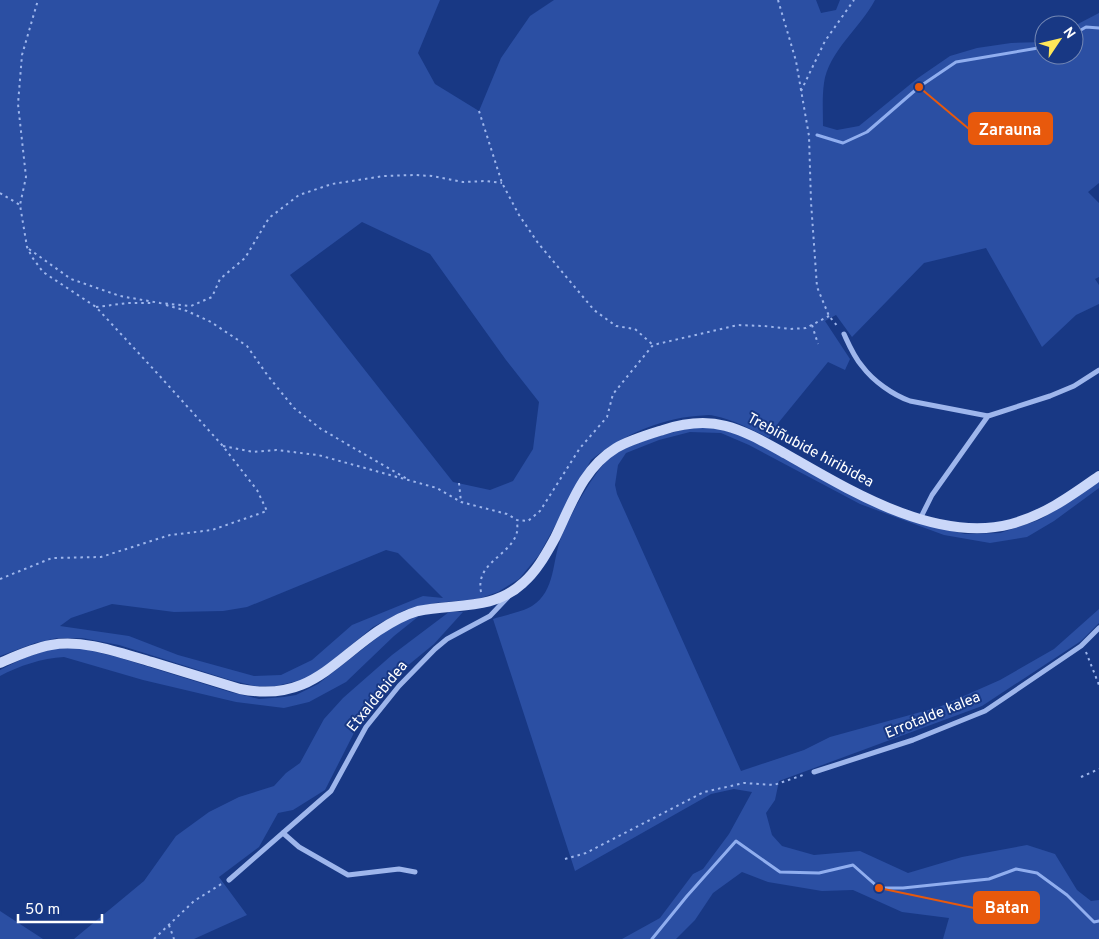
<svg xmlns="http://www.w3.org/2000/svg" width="1099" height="939" font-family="Overpass,sans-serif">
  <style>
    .green { fill: #2b4fa3; fill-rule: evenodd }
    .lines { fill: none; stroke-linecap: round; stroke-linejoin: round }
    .stream { stroke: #90aeef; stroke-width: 3 }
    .path { stroke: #9eb6ec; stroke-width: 2; stroke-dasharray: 2.5 4; stroke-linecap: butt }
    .street { stroke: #9eb6ec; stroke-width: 5 }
    .secondary { stroke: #cad7f9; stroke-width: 10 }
    .labels { text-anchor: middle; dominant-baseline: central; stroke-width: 4; stroke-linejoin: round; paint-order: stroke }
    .street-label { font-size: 15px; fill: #fff; stroke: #183884 }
    .leader { fill: none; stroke: #e8590c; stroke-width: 2 }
    .callout-dot { fill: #e8590c; stroke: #183884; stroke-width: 2 }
    .callout { fill: #e8590c; stroke: #e8590c; stroke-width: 2 }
    .callout-label { font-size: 16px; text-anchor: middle; font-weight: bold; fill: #fff }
  </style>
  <rect width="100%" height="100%" fill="#183884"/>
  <g class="green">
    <path d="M0 0H440L418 53 435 84 479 111 501 58 530 16 554 0H816L821 13 836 10 840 0H875C861 27 828 52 824 83 822 97 823 112 823 126L837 130 859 126 918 78 950 56 977 48 1011 43 1044 42V55H1074V26L1099 13V183L1088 192 1099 203V277L1095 279 1099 285V304L1076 315 1042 347 986 248 924 263 852 337 836 315 825 321 850 359 845 370 828 362 779 422 769 438C752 430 734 420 715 416 709 414 702 416 696 416 658 419 620 437 591 460L539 555 519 579 498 592 478 599 434 603 405 610 373 627 326 666 305 679 276 686H255L230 680 119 645 82 638H57L35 643 0 656ZM362 222 430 254 506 360 539 402 533 449 513 481 490 490 453 482 290 275ZM386 550 398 553 443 598 423 596 352 625 312 660 281 675 254 676 178 655 129 636 60 626 71 618 112 604 174 612 223 611 247 607Z"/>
    <path d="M692 427 720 429 743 436 927 525 965 534 1000 533 1039 520 1073 500 1099 481V488L1054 521 1027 537 990 543 944 535 860 504 749 445 721 433 690 432 659 440 626 453 618 465 615 485 617 494 741 771 804 750 830 737 939 707 1000 680 1054 649 1099 609V623L1081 641 982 706 779 781 775 800 766 813 772 835 782 846 814 855 860 851 908 873 962 857 1027 845 1055 854 1077 890 1091 901 1099 900V939H943L949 918 902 912 853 890 822 891 768 882 742 872 713 893 695 920 676 939H622L660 918 693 874 703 869 729 834 752 792 734 789 711 794 575 871 493 619C504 615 523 612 532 606 556 591 552 560 561 538 568 518 597 466 613 455 637 440 665 435 692 427Z"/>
    <path d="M449 612H463L434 644 395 676 356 729 325 790 293 810 278 813 259 847 219 877 247 915 194 939H74L144 881 176 836 209 812 239 797 274 786 286 773 300 763 324 719 343 698 392 655Z"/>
    <path d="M419 616 394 636 346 682 309 702 284 708 236 702 143 680 64 657C42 658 19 666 0 676V670L24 658 51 649 80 648 117 657 230 692 259 699 284 697 296 695 318 684 387 630 405 621Z"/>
    <path d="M0 911 43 939H0Z"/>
  </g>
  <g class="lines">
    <g class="stream">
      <path d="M1074 34 1086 27 1099 28"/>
      <path d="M817 135 843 143 867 132 919 87 956 62 1044 47"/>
      <path d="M652 939 687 896 736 841 780 872 819 873 853 865 879 888H903L989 879 1016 869 1037 873 1067 895 1094 922 1099 921"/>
    </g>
    <g class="path">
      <path d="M778 0 796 61 809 136 811 202 817 287 829 316 839 328"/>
      <path d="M801 91 825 41 854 0"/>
      <path d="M479 111 502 183 519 215 538 243 594 310 616 326 635 329 653 345"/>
      <path d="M0 193 20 205"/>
      <path d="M29 249 71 279 120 296 160 303 191 306 212 297 220 279 245 258 269 218 299 195 332 184 384 176 415 175 432 176 463 182 486 181 502 183"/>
      <path d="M166 305 187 311 211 322 247 346 268 376 294 408 321 429 409 480"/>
      <path d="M96 307 128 303H154"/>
      <path d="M812 325 818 344"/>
      <path d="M223 446 253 452 276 450 318 455 437 488 461 502 507 514 517 520 528 521 540 511 580 448 607 417 613 394 653 345 738 325 764 326 790 329 806 328 829 316"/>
      <path d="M459 483 461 502"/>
      <path d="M0 579 52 558 101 557 170 535 212 530 267 511 257 490 222 445 157 373 96 307 43 272 32 257 27 247 20 205 26 177 18 104 22 55 38 0"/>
      <path d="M481 592C475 562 511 556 517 532 518 529 517 524 517 520"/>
      <path d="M1086 652 1099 685"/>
      <path d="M1081 777 1099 769"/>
      <path d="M565 859 586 853 704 792 744 783 774 785 806 774"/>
      <path d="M169 925 174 939"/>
      <path d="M154 939 194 901 223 883"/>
    </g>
    <g class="street">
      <path d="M844 334C849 345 854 357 862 366 873 381 893 395 910 401L988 416"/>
      <path d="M920 519 932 495 988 416 1050 396 1074 386 1099 370"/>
      <path d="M814 772 913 740 985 711 1081 646 1099 628"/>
      <path d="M283 833 299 847 348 875 399 869 415 872"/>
      <path d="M229 880 331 791 366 727 399 686 435 649 447 639 490 616 508 597"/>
    </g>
    <path class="secondary" d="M0 663C16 656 33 648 51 645 84 639 120 653 152 662 182 671 211 680 240 689 307 702 329 665 378 631 390 623 404 615 418 611 455 603 493 611 523 583 537 571 546 554 555 538 571 505 583 468 616 448 630 440 647 435 663 430 715 413 741 429 786 454 849 490 936 544 1011 524 1045 515 1072 495 1099 476"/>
  </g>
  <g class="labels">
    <g class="street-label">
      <text transform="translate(810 451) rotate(28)">Trebiñubide hiribidea</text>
      <text transform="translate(378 697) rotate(-51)">Etxaldebidea</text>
      <text transform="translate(933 716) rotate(-22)">Errotalde kalea</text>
    </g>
  </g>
  <path class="leader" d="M919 87L969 129M879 888L974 908"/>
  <g class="callout-dot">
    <circle cx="919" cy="87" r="5"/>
    <circle cx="879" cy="888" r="5"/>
  </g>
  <g class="callout">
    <rect x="969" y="113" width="83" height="31" rx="5"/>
    <rect x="974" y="892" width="65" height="31" rx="5"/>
  </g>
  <g class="callout-label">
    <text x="1010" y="135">Zarauna</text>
    <text x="1007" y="913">Batan</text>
  </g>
  <g transform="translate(1059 40) rotate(55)"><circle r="24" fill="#183884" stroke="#7488b5"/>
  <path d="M0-4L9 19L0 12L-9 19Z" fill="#ffe759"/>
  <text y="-8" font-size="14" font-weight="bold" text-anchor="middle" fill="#ffffff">N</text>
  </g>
  <path d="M18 914v8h84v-8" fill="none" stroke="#ffffff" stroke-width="2.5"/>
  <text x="25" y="914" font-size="15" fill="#ffffff" stroke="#183884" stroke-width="4" paint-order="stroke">50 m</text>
</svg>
